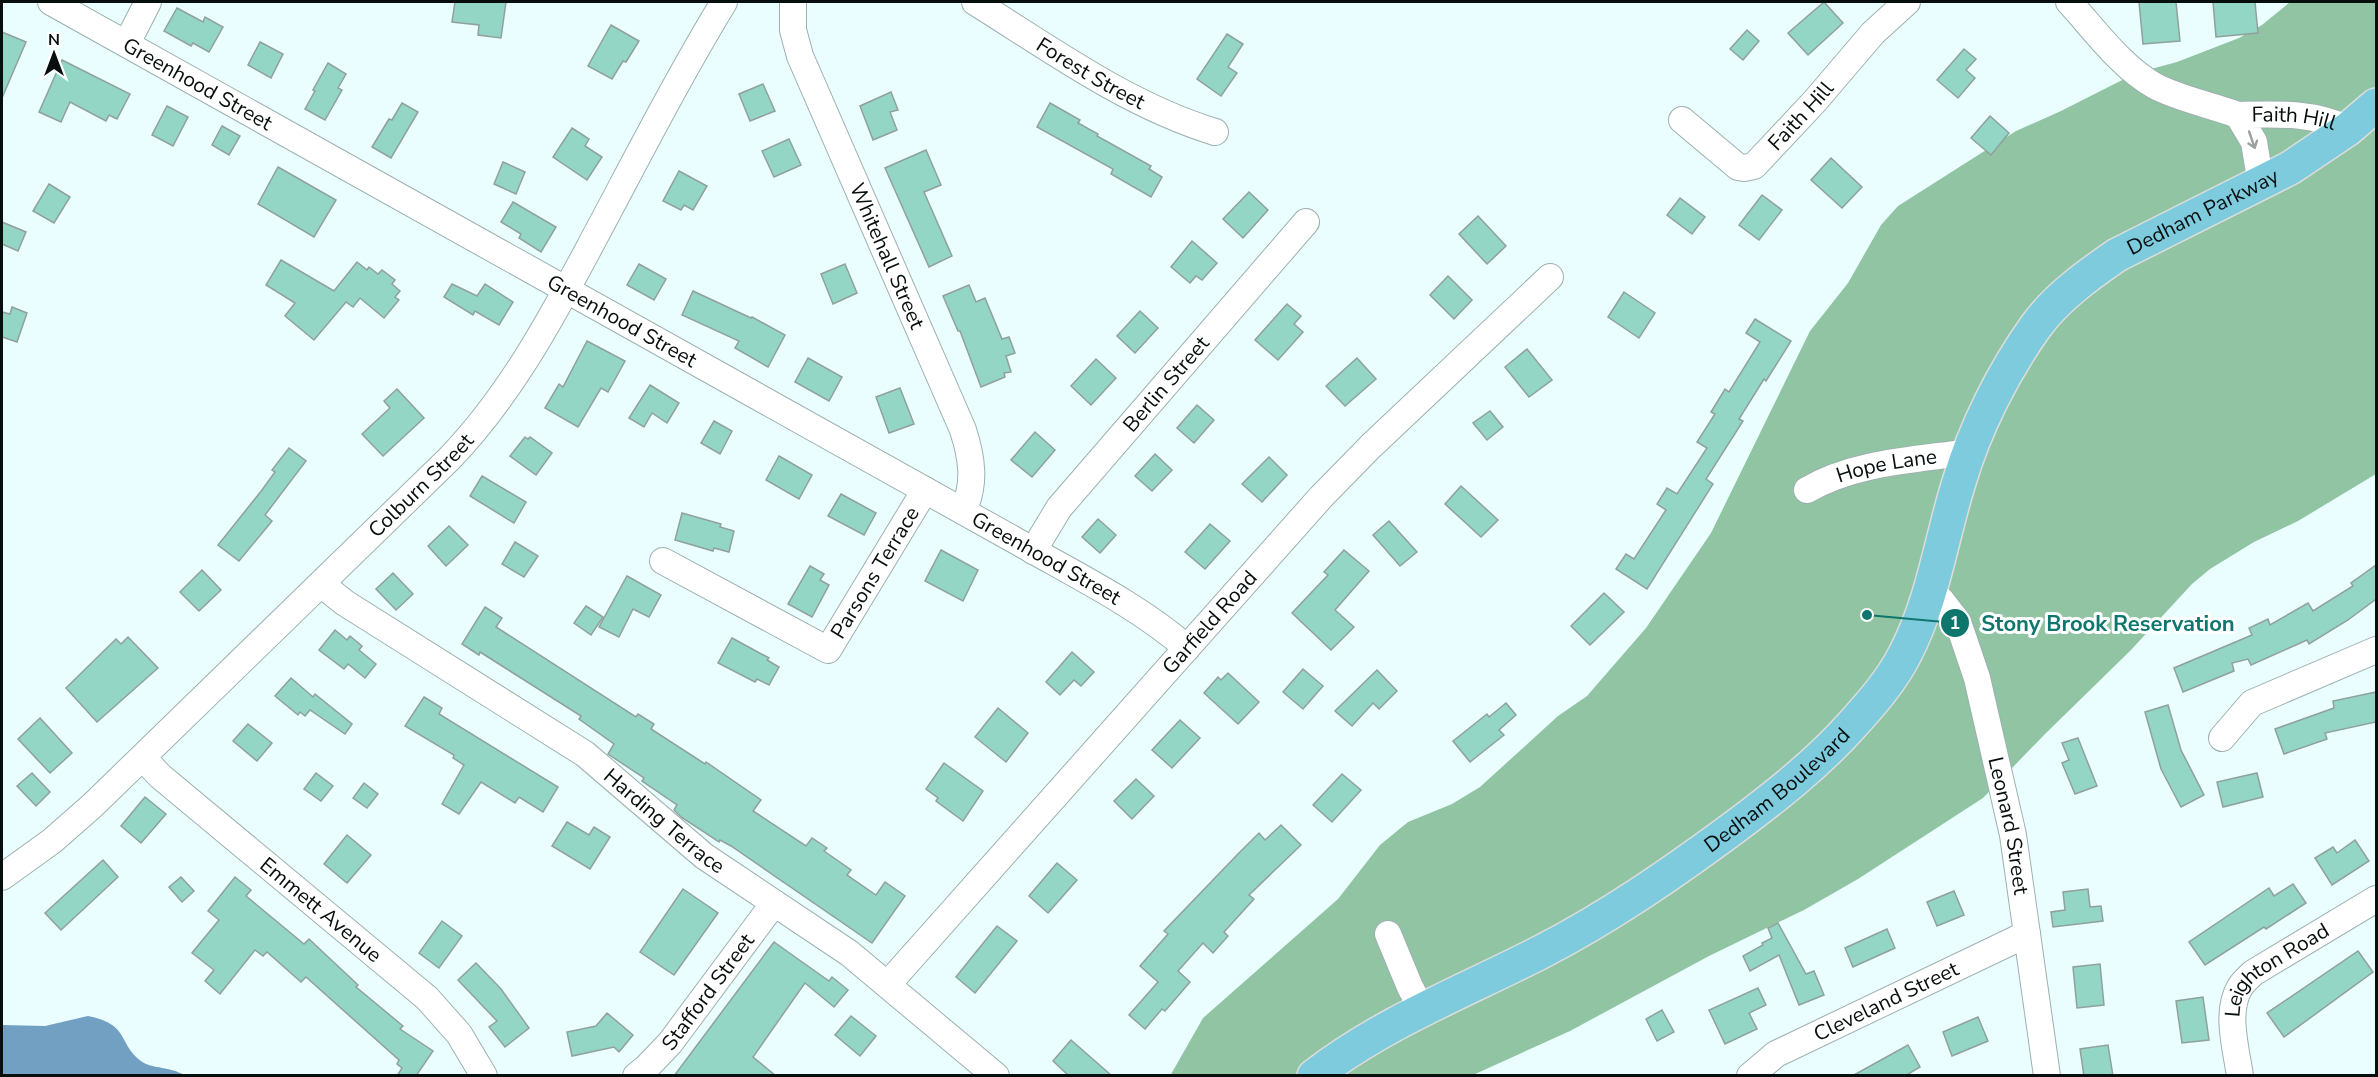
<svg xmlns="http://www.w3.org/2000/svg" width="2378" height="1077" font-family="'Nunito Sans',sans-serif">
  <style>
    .forest { fill: #91c4a3 }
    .water { fill: #71a0c2 }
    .building { fill: #93d6c5; stroke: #90a19c; stroke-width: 1.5 }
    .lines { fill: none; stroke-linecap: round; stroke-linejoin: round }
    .minor-casing { stroke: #9db0b0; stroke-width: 28 }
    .major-casing { stroke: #dcdddd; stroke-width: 36 }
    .minor { stroke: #fff; stroke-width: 26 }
    .major { stroke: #7ecbde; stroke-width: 33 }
    .oneway { stroke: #9c9f9f }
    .labels { text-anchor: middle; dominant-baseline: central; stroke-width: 6; stroke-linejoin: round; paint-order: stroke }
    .street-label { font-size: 21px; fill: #070e0e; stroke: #fff }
    .leader { fill: none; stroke: #0f766e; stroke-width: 2 }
    .callout-dot { fill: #0f766e; stroke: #fff; stroke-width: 2 }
    .mark-label { font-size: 18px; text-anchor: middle; font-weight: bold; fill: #fff }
    .callout-label { font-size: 22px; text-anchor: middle; font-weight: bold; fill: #0f766e; stroke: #fff; stroke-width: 6; stroke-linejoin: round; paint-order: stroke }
  </style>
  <rect width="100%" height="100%" fill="#eafeff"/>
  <path class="forest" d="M2290 2H2376V474L2298 521 2254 542 2210 569 2192 584 2130 651 2044 735 1983 798 1858 879 1804 910 1709 956 1570 1031 1473 1075 1170 1076 1203 1018 1338 899 1380 845 1408 822 1452 804 1480 787 1558 716 1587 696 1646 628 1711 533 1810 331 1848 283 1881 225 1898 206 2016 131 2061 111 2136 73 2177 62 2239 38 2262 25Z"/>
  <path class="water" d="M88 1016C132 1025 116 1044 144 1063 152 1068 171 1067 184 1075H2V1025L45 1026Z"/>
  <g class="building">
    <path d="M455 2H506L501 38 478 35 479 25 452 22Z"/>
    <path d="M1824 2 1843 23 1808 55 1788 33Z"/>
    <path d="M2139 2H2176L2180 41 2143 44Z"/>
    <path d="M2213 2H2255L2258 33 2216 37Z"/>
    <path d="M177 8 203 22 205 17 223 27 209 52 193 43 191 46 164 31Z"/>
    <path d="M611 25 639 41 626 62 623 61 612 79 588 66Z"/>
    <path d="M1747 30 1759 41 1743 60 1730 49Z"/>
    <path d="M2 32 26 42 2 98Z"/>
    <path d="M1227 34 1243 44 1228 67 1237 73 1221 96 1197 79Z"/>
    <path d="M260 42 283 54 271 78 248 65Z"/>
    <path d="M1964 49 1976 59 1966 70 1975 78 1958 98 1937 80Z"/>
    <path d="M62 60 130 94 117 119 109 115 106 121 70 102 61 122 39 112Z"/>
    <path d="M328 63 346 74 338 88 342 90 325 120 305 109 315 91 313 90Z"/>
    <path d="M763 84 775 111 750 121 739 94Z"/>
    <path d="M891 92 898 110 890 112 897 130 873 140 860 106Z"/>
    <path d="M402 103 418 112 391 158 372 147 389 119 392 120Z"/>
    <path d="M1050 103 1080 120 1078 123 1098 134 1097 136 1151 166 1149 169 1162 177 1151 197 1111 174 1113 169 1037 127Z"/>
    <path d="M167 106 188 117 173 146 152 135Z"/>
    <path d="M1990 116 2009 133 1991 155 1971 138Z"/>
    <path d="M222 126 240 136 229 155 212 145Z"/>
    <path d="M572 128 589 139 585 146 602 157 587 180 553 157Z"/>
    <path d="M789 139 801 165 774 177 762 151Z"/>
    <path d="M926 150 941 185 924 192 952 256 929 267 885 168Z"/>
    <path d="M1831 158 1862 187 1842 208 1811 180Z"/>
    <path d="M503 162 525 172 516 194 494 184Z"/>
    <path d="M278 167 336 200 314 237 258 204Z"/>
    <path d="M679 171 707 186 693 210 684 205 681 210 663 201Z"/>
    <path d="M49 184 70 197 54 223 33 211Z"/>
    <path d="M1249 192 1268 210 1243 238 1223 219Z"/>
    <path d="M1762 195 1782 210 1759 240 1739 225Z"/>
    <path d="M1680 198 1705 217 1692 234 1667 215Z"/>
    <path d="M513 202 556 227 541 252 519 238 521 234 501 222Z"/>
    <path d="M1478 216 1506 246 1487 264 1459 234Z"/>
    <path d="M2 222 26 232 18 251 2 244Z"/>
    <path d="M1192 241 1217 263 1202 280 1196 276 1190 283 1171 267Z"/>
    <path d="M281 260 334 291 357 262 367 270 369 267 378 274 382 270 395 280 392 284 400 291 395 297 399 300 384 318 360 298 353 307 346 302 314 340 285 316 295 303 266 285Z"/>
    <path d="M639 264 666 279 654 300 627 285Z"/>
    <path d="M845 264 857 293 833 304 821 274Z"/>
    <path d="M1448 276 1472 300 1454 319 1430 295Z"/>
    <path d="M452 284 477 296 485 284 513 302 499 325 475 311 473 315 444 297Z"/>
    <path d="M969 285 976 302 985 298 1002 339 1009 337 1015 353 1006 356 1011 372 1004 373 1005 377 981 387 960 331H958L943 296Z"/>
    <path d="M693 291 751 318 752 317 785 335 768 367 735 348 739 341 682 315Z"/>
    <path d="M1624 292 1655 313 1639 338 1608 317Z"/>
    <path d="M1287 304 1301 316 1294 324 1303 332 1278 360 1255 340Z"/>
    <path d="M12 307 27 313 17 342 2 337V312L10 314Z"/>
    <path d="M1140 311 1158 328 1135 353 1117 336Z"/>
    <path d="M1755 319 1791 341 1766 381 1764 379 1739 419 1743 421 1706 479 1713 484 1647 589 1616 569 1626 554 1634 559 1666 510 1657 504 1667 488 1677 494 1707 448 1697 442 1715 414 1711 412 1725 389 1729 392 1760 342 1746 333Z"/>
    <path d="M587 341 625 361 608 392 601 388 578 427 545 408 559 384 563 387Z"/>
    <path d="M1527 349 1552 380 1529 397 1505 367Z"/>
    <path d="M808 358 842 377 829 401 795 382Z"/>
    <path d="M1357 358 1376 379 1345 406 1326 386Z"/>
    <path d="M1096 359 1116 378 1091 405 1071 386Z"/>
    <path d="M650 385 679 403 667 423 652 413 644 427 629 418Z"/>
    <path d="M900 388 914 424 889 433 876 397Z"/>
    <path d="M397 389 424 418 383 456 362 434 390 408 384 401Z"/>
    <path d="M1197 405 1214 420 1194 443 1177 428Z"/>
    <path d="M1490 411 1503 427 1487 440 1473 423Z"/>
    <path d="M714 421 732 431 720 454 701 443Z"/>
    <path d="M1035 432 1055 450 1032 477 1011 460Z"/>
    <path d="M525 437 528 439 530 437 552 453 536 475 510 456Z"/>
    <path d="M289 448 306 461 265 515 272 521 239 561 218 545 262 490 275 472 272 470Z"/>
    <path d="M1155 454 1172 470 1152 491 1135 476Z"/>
    <path d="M779 456 812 475 799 499 766 480Z"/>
    <path d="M1269 457 1287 475 1262 502 1242 484Z"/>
    <path d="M482 476 526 502 514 523 470 496Z"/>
    <path d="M1461 486 1498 520 1481 537 1445 504Z"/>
    <path d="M841 494 876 513 864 535 828 516Z"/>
    <path d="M682 513 721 524 720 527 734 531 729 552 714 548 713 551 675 540Z"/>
    <path d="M1098 519 1116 535 1100 553 1082 537Z"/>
    <path d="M1389 521 1417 552 1400 566 1373 535Z"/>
    <path d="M1210 524 1230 541 1205 569 1185 552Z"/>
    <path d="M449 526 468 545 446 566 428 546Z"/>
    <path d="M515 542 538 556 524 577 502 564Z"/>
    <path d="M941 550 978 570 963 601 925 581Z"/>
    <path d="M1344 550 1369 571 1335 610 1354 627 1331 650 1292 613 1328 575 1324 572Z"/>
    <path d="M2376 565V599L2348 620 2309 644 2307 640 2251 665 2248 659 2232 663 2234 671 2183 692 2174 668 2252 635 2249 628 2268 619 2270 625 2308 603 2313 611 2353 586 2351 583Z"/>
    <path d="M810 566 824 574 820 580 829 585 812 617 788 604Z"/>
    <path d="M202 570 221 590 199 611 180 592Z"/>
    <path d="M393 573 413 594 396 610 376 589Z"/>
    <path d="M627 576 661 595 649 617 633 609 619 637 599 627Z"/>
    <path d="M1604 593 1624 612 1590 645 1571 626Z"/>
    <path d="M586 606 603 617 591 635 574 623Z"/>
    <path d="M485 607 502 618 496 627 636 717 638 714 654 724 651 729 705 764 706 762 761 800 753 811 806 846 812 838 827 848 824 851 851 870 847 875 876 895 885 882 905 896 872 943 731 846 720 840 719 842 681 817 674 810 677 805 642 781 644 778 608 754 614 744 579 719 581 716 480 652 479 655 462 644Z"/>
    <path d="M335 630 347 640 350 636 362 646 359 650 376 664 365 678 348 664 344 669 319 650Z"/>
    <path d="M128 637 158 668 97 722 66 688 116 639 121 644Z"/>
    <path d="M732 638 769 658 767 660 779 667 769 685 757 679 755 682 718 663Z"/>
    <path d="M1072 652 1094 672 1081 686 1074 680 1060 695 1046 682Z"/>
    <path d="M1303 669 1323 686 1303 709 1283 692Z"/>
    <path d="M1377 670 1397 691 1379 709 1373 703 1352 726 1335 711Z"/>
    <path d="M1228 673 1259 702 1238 724 1204 693 1218 677 1221 680Z"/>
    <path d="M291 678 313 697 315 694 352 724 345 734 310 710 305 716 300 712 298 715 275 696Z"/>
    <path d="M2376 692V722L2325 733 2327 739 2284 754 2275 729 2334 708 2333 701Z"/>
    <path d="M424 697 442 708 439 714 558 787 543 812 519 797 515 803 481 782 459 814 442 804 464 765 453 758 454 755 405 726Z"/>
    <path d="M1506 703 1516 715 1499 730 1504 735 1470 762 1453 741 1487 714 1489 717Z"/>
    <path d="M2168 705 2181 750 2204 795 2181 807 2161 769 2145 712Z"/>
    <path d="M998 708 1028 733 1006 762 975 737Z"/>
    <path d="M40 718 72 753 50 773 18 739Z"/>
    <path d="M1180 720 1200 738 1172 768 1152 750Z"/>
    <path d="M248 724 272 743 257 761 233 741Z"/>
    <path d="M2078 738 2097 786 2075 794 2062 763 2069 760 2062 743Z"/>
    <path d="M944 763 983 791 963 821 936 801 938 798 926 789Z"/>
    <path d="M32 773 50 792 36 806 17 786Z"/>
    <path d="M316 773 333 786 321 801 304 789Z"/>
    <path d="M2257 773 2263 797 2223 807 2217 782Z"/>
    <path d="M1342 774 1361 790 1332 822 1313 805Z"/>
    <path d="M1136 779 1154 796 1132 819 1114 801Z"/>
    <path d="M364 783 378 794 367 808 353 798Z"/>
    <path d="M145 797 166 814 141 843 121 826Z"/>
    <path d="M567 822 589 835 594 827 610 837 590 869 552 846Z"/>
    <path d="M1281 825 1301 845 1249 895 1254 899 1224 932 1228 936 1213 953 1203 943 1178 971 1190 982 1165 1011 1162 1009 1145 1029 1129 1015 1158 982 1140 966 1168 934 1164 931 1237 855 1259 833 1265 840Z"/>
    <path d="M347 835 371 855 347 883 324 864Z"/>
    <path d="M2355 840 2369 861 2332 885 2315 858 2333 847 2337 853Z"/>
    <path d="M103 860 118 877 61 930 45 913Z"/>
    <path d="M1057 863 1077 880 1048 913 1029 896Z"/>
    <path d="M181 877 194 891 182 902 169 887Z"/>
    <path d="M235 877 251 890 246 896 304 944 309 939 358 985 356 987 403 1026 400 1029 433 1051 416 1076H397L402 1068 397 1064 399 1060 306 977 301 982 267 952 263 956 255 950 220 994 205 981 214 970 192 953 219 920 208 911Z"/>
    <path d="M2293 884 2306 903 2266 929 2264 927 2205 965 2189 942 2269 888 2274 896Z"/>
    <path d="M683 889 718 913 674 975 640 952Z"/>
    <path d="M2088 889 2090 907 2101 906 2103 921 2053 927 2051 912 2065 910 2063 892Z"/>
    <path d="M1954 891 1964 915 1937 926 1927 902Z"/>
    <path d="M442 921 462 936 439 968 419 953Z"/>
    <path d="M1778 923 1806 974 1814 971 1824 995 1799 1005 1779 955 1750 971 1743 956 1763 945 1762 943 1772 938 1768 928Z"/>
    <path d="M997 926 1017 941 975 993 956 977Z"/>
    <path d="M1887 929 1895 948 1853 967 1845 948Z"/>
    <path d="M774 942 829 981 832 977 848 990 834 1007 805 983 800 990 753 1057 776 1076H674Z"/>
    <path d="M2358 951 2373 972 2284 1037 2267 1013Z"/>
    <path d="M476 963 501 989 529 1028 505 1047 489 1027 497 1021 458 980Z"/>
    <path d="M2100 964 2104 1005 2077 1008 2073 967Z"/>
    <path d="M1758 988 1766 1005 1749 1013 1757 1029 1725 1044 1709 1010Z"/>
    <path d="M2203 997 2209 1040 2182 1043 2176 1001Z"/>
    <path d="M1662 1010 1674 1032 1657 1041 1646 1019Z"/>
    <path d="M607 1013 633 1035 619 1052 614 1047 572 1056 567 1032 596 1026Z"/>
    <path d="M851 1016 876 1036 860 1056 835 1035Z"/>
    <path d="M1978 1017 1988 1041 1952 1056 1943 1032Z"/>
    <path d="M1071 1040 1112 1076H1069L1053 1061Z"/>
    <path d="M1908 1045 1920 1067 1905 1076H1852Z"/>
    <path d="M2108 1045 2113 1076H2084L2080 1049Z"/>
  </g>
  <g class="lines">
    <defs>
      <g id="minor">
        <path id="s1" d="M51 2 1018 542C1075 575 1136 604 1187 648"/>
        <path id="s2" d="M793 2V30L800 56 963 430C972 458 976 484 963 511"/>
        <path id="s3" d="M975 2C1052 50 1127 105 1215 132"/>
        <path d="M2069 2C2095 30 2120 66 2155 86 2180 99 2211 105 2238 115"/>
        <path d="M127 43 148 2"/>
        <path id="s4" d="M1682 120 1738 167 1744 168 1754 166 1815 101 1873 33 1907 2"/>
        <path id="s5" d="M2261 184 2254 142 2238 115C2277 114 2313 112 2348 129"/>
        <path id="s6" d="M1807 490C1855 462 1915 460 1969 452"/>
        <path id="s7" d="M1033 551 1059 508 1306 222"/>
        <path id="s8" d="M663 561 828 650 925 490"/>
        <path id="s9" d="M321 584 345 603 585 754 704 856 849 953 996 1076"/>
        <path id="s10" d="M1928 595 1941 600 1958 622 1977 678 2013 835 2047 1076"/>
        <path d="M2222 738 2252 703 2376 650"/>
        <path id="s11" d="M143 758 160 776 427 998 459 1034 484 1076"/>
        <path id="s12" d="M2 877 52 841 93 805 449 459C509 397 550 321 590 246 634 164 676 81 724 2"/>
        <path d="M1388 934 1410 987 1423 1011"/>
        <path id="s13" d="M888 984 1321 497 1371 446 1550 277"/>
        <path id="s14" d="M636 1076 647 1067 670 1043 774 903"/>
        <path id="s15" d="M1750 1076 1776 1054 2027 934"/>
        <path id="s16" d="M2240 1076C2236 1048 2225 1012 2240 987 2243 982 2249 977 2253 973L2376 899"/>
      </g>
      <g id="major">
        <path id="s17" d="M1314 1076C1382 1023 1465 991 1541 952 1607 918 1668 876 1728 832 1771 800 1815 766 1851 726 1871 704 1892 680 1905 654 1933 601 1941 539 1959 482 1975 428 2003 372 2036 326 2056 298 2088 275 2117 255L2290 168 2348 129 2376 105"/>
      </g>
    </defs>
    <use href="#minor" class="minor-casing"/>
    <use href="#major" class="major-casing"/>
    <use href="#minor" class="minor"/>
    <use href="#major" class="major"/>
  </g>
  <defs><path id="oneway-shaft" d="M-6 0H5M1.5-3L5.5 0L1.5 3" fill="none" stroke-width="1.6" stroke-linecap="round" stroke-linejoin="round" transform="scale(1.5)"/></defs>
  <use class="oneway" href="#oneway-shaft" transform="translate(2252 140) rotate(71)"/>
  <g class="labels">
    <g class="street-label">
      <text stroke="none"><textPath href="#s3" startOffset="136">Forest Street</textPath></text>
      <text stroke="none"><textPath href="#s1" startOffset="168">Greenhood Street</textPath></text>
      <text stroke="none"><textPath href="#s4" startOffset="158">Faith Hill</textPath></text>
      <text stroke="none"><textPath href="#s5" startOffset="130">Faith Hill</textPath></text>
      <text stroke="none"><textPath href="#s17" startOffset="1294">Dedham Parkway</textPath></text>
      <text stroke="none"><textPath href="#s2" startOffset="273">Whitehall Street</textPath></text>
      <text stroke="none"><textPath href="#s1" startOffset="654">Greenhood Street</textPath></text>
      <text stroke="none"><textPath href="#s7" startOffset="214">Berlin Street</textPath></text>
      <text stroke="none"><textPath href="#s6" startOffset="84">Hope Lane</textPath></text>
      <text stroke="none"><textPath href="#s12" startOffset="574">Colburn Street</textPath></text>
      <text stroke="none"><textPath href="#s1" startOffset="1140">Greenhood Street</textPath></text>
      <text stroke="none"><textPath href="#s8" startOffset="278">Parsons Terrace</textPath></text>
      <text stroke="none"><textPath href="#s13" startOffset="484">Garfield Road</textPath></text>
      <text stroke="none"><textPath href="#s17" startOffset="546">Dedham Boulevard</textPath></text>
      <text stroke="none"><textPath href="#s9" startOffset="418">Harding Terrace</textPath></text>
      <text stroke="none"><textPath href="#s10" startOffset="252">Leonard Street</textPath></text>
      <text stroke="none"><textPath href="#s11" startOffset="234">Emmett Avenue</textPath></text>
      <text stroke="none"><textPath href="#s16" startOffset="128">Leighton Road</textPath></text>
      <text stroke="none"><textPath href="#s14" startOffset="111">Stafford Street</textPath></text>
      <text stroke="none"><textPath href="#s15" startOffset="156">Cleveland Street</textPath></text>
    </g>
  </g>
  <path class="leader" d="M1867 615L1955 623"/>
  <g class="callout-dot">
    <circle cx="1867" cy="615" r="6"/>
    <circle cx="1955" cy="623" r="15"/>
  </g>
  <g class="mark-label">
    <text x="1955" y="629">1</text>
  </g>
  <g class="callout-label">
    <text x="2108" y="631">Stony Brook Reservation</text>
  </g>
  <rect width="2378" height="1077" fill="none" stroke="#070e0e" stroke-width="6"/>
  <g transform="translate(54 54)" stroke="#ffffff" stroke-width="4.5" paint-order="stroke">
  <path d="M0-4.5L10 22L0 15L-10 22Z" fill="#070e0e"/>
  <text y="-9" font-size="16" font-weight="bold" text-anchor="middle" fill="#070e0e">N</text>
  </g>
</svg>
